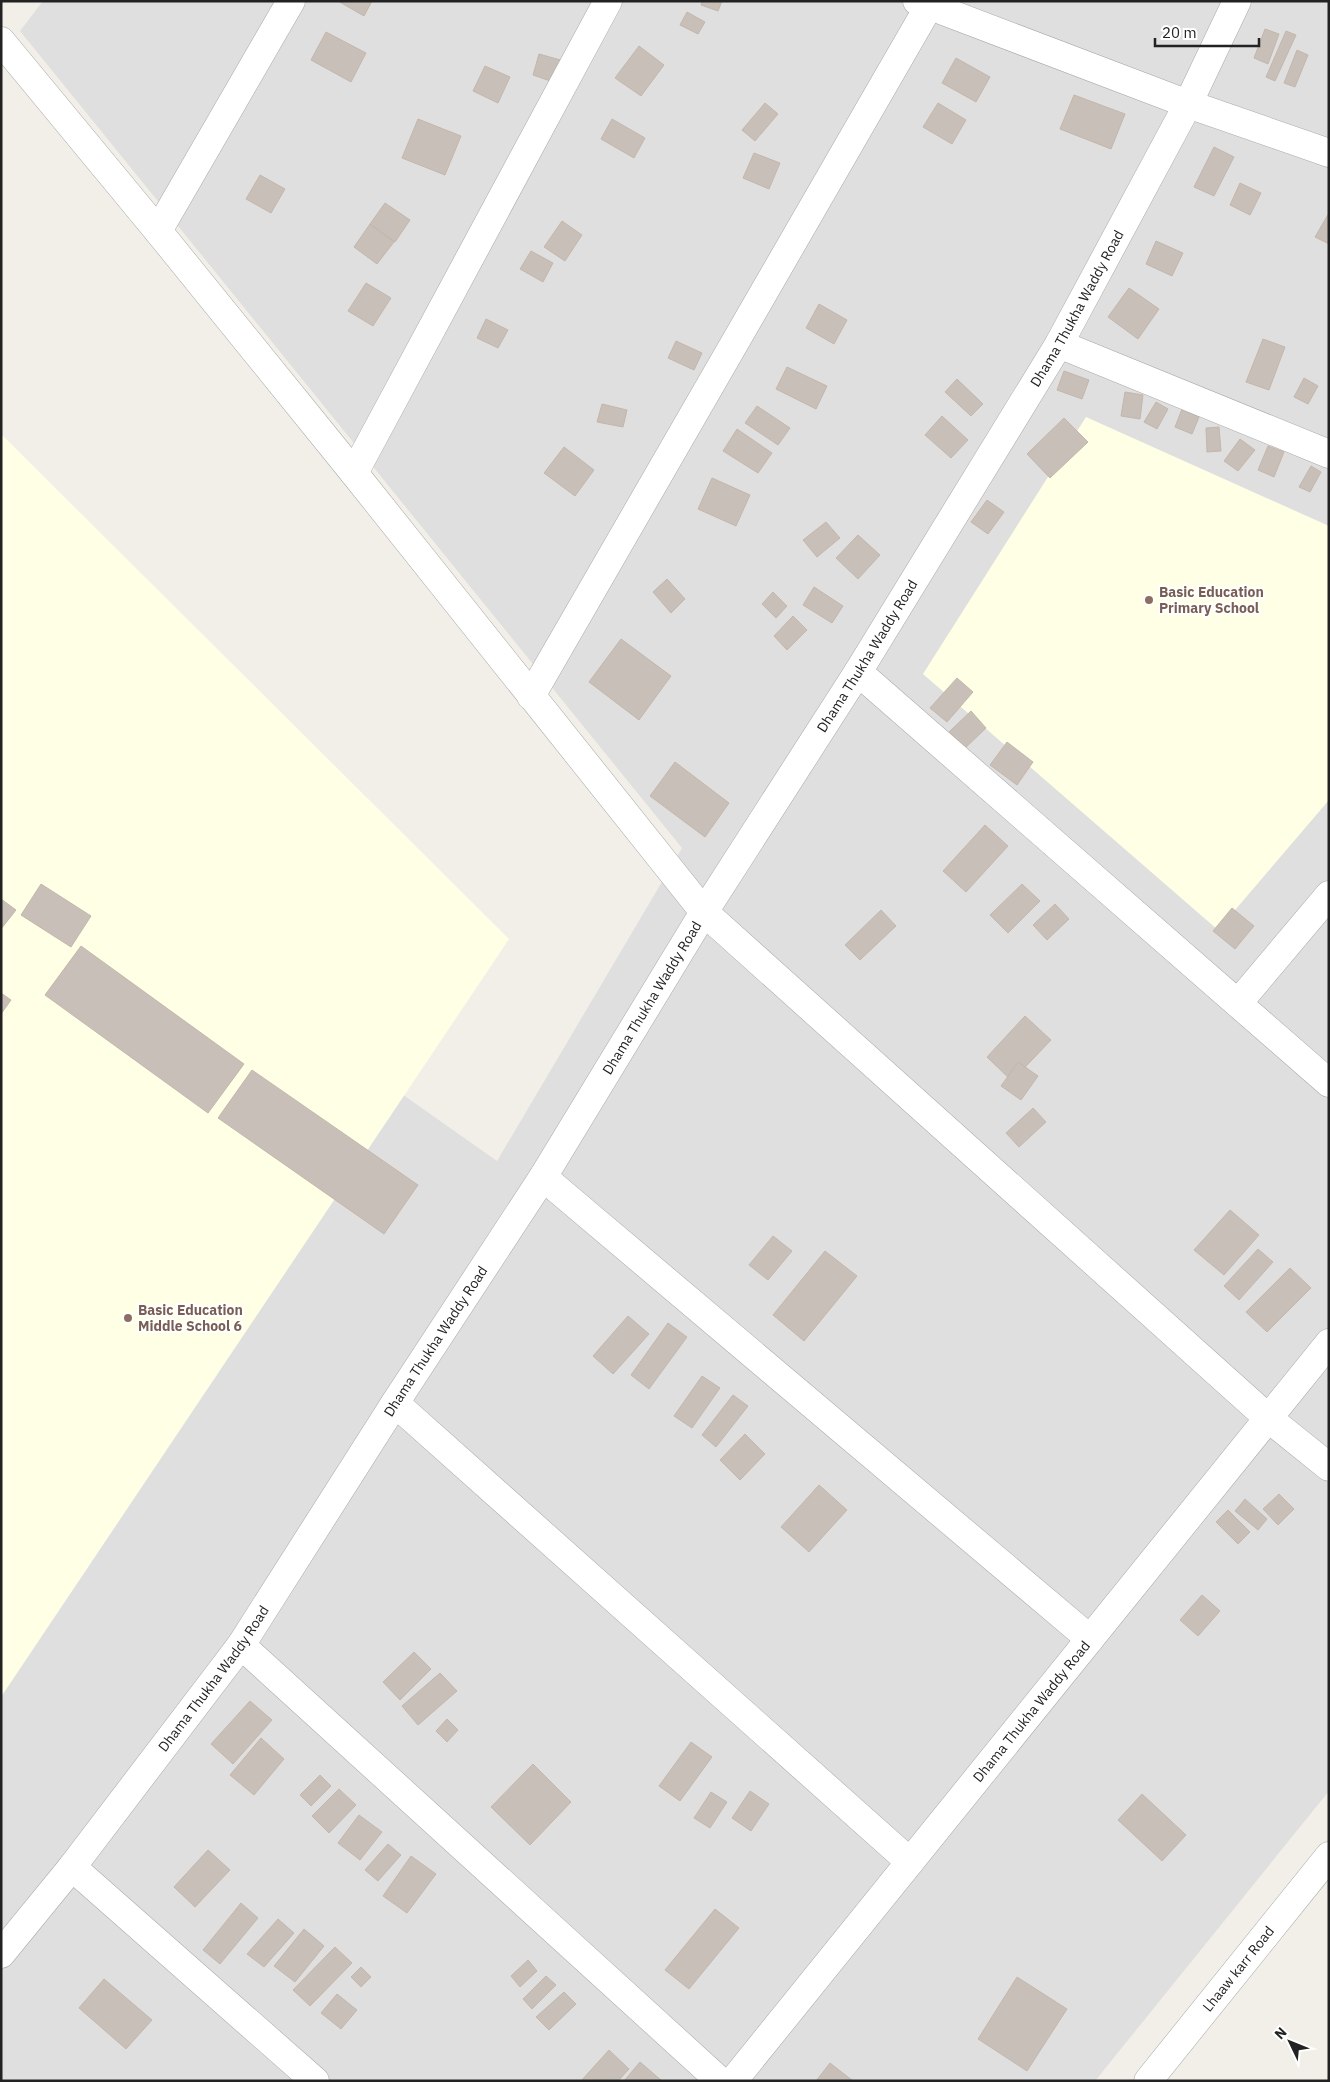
<svg xmlns="http://www.w3.org/2000/svg" width="1330" height="2082" font-family="'IBM Plex Sans',sans-serif">
  <style>
    .residential { fill: #e0dfdf }
    .education { fill: #ffffe5 }
    .building { fill: #c7bfb8; stroke: #c4b6ab }
    .lines { fill: none; stroke-linecap: round; stroke-linejoin: round }
    .minor-casing { stroke: #a9a9a9; stroke-width: 29 }
    .minor { stroke: #fff; stroke-width: 28 }
    .education-dot { fill: #8d6e63; stroke: #fff; stroke-width: 2 }
    .labels { text-anchor: middle; dominant-baseline: central; stroke-width: 4; stroke-linejoin: round; paint-order: stroke }
    .street-label { font-size: 14px; fill: #222; stroke: #fff }
    .education-label { font-size: 14px; font-weight: bold; fill: #785e54; stroke: #fff; text-anchor: start }
  </style>
  <rect width="100%" height="100%" fill="#f2efe9"/>
  <path class="residential" d="M43 1H1329V1791L1095 2081H1V816L3 813 497 1161 682 848 20 31Z"/>
  <g class="education">
    <path d="M1086 417 1329 526V800L1218 930 923 674Z"/>
    <path d="M1 434 509 939 1 1697Z"/>
  </g>
  <g class="building">
    <path d="M338 1H372L364 16Z"/>
    <path d="M702 1H722L718 11 701 5Z"/>
    <path d="M687 12 705 22 698 34 680 25Z"/>
    <path d="M1265 29 1279 34 1268 64 1254 58Z"/>
    <path d="M1286 31 1296 35 1275 81 1266 77Z"/>
    <path d="M326 32 366 53 351 82 311 60Z"/>
    <path d="M639 46 664 65 641 96 615 78Z"/>
    <path d="M1297 50 1308 55 1295 87 1284 83Z"/>
    <path d="M539 54 564 61 556 83 533 75Z"/>
    <path d="M956 58 990 77 976 102 942 83Z"/>
    <path d="M485 66 510 77 498 103 473 91Z"/>
    <path d="M1074 95 1125 114 1111 149 1060 129Z"/>
    <path d="M765 103 778 114 755 141 742 130Z"/>
    <path d="M938 103 966 120 952 144 923 127Z"/>
    <path d="M418 119 461 136 445 175 402 158Z"/>
    <path d="M612 119 645 138 634 158 601 139Z"/>
    <path d="M1214 147 1234 157 1214 196 1194 187Z"/>
    <path d="M754 153 780 163 769 189 743 178Z"/>
    <path d="M260 175 285 189 271 213 246 199Z"/>
    <path d="M1240 183 1261 193 1250 215 1230 205Z"/>
    <path d="M385 203 410 220 395 242 370 224Z"/>
    <path d="M1329 213V244L1315 237Z"/>
    <path d="M562 221 582 235 565 261 544 247Z"/>
    <path d="M370 224 394 242 377 264 354 247Z"/>
    <path d="M1156 241 1183 253 1172 276 1146 264Z"/>
    <path d="M531 251 553 263 543 282 520 269Z"/>
    <path d="M366 283 391 298 373 326 348 311Z"/>
    <path d="M1129 288 1159 309 1138 339 1108 317Z"/>
    <path d="M819 304 847 320 834 344 806 328Z"/>
    <path d="M486 319 508 330 498 348 477 338Z"/>
    <path d="M1263 339 1285 347 1269 390 1246 382Z"/>
    <path d="M676 341 702 353 694 370 668 358Z"/>
    <path d="M787 367 827 386 816 409 776 389Z"/>
    <path d="M1064 371 1089 380 1082 399 1057 390Z"/>
    <path d="M1304 378 1318 386 1308 404 1294 397Z"/>
    <path d="M957 379 983 404 971 416 945 392Z"/>
    <path d="M1125 392 1143 395 1140 419 1121 416Z"/>
    <path d="M1156 402 1168 409 1157 429 1144 422Z"/>
    <path d="M602 404 627 410 623 427 597 422Z"/>
    <path d="M757 406 790 428 778 445 745 423Z"/>
    <path d="M1182 409 1199 417 1192 434 1175 427Z"/>
    <path d="M942 416 968 440 951 458 925 435Z"/>
    <path d="M1064 418 1088 442 1050 478 1027 454Z"/>
    <path d="M1219 427 1221 451 1207 452 1206 428Z"/>
    <path d="M737 429 772 453 758 473 723 451Z"/>
    <path d="M1240 439 1255 450 1238 471 1224 461Z"/>
    <path d="M1268 446 1284 452 1274 477 1258 470Z"/>
    <path d="M564 447 594 470 575 496 544 473Z"/>
    <path d="M1311 466 1321 472 1310 492 1299 487Z"/>
    <path d="M712 478 750 495 736 526 698 509Z"/>
    <path d="M987 500 1004 512 988 534 971 522Z"/>
    <path d="M826 522 840 538 817 557 803 540Z"/>
    <path d="M858 535 880 555 858 579 836 558Z"/>
    <path d="M667 579 685 599 671 613 653 592Z"/>
    <path d="M814 587 843 606 832 623 803 605Z"/>
    <path d="M773 592 787 606 776 618 762 604Z"/>
    <path d="M793 616 807 630 787 650 774 636Z"/>
    <path d="M621 639 671 676 639 720 589 682Z"/>
    <path d="M957 678 973 692 947 722 930 708Z"/>
    <path d="M971 711 986 728 963 750 947 734Z"/>
    <path d="M1007 742 1033 762 1017 785 990 765Z"/>
    <path d="M675 762 729 803 705 837 650 796Z"/>
    <path d="M985 825 1008 846 966 892 943 871Z"/>
    <path d="M41 884 91 916 71 947 21 915Z"/>
    <path d="M1022 884 1040 901 1008 933 990 915Z"/>
    <path d="M1 899 16 910 1 929Z"/>
    <path d="M1055 904 1069 919 1047 940 1033 925Z"/>
    <path d="M1232 908 1254 926 1235 949 1213 931Z"/>
    <path d="M881 910 896 926 860 960 845 945Z"/>
    <path d="M81 946 244 1064 208 1113 45 995Z"/>
    <path d="M1 993 11 1000 1 1014Z"/>
    <path d="M1025 1016 1051 1040 1012 1081 987 1057Z"/>
    <path d="M1018 1062 1038 1076 1021 1100 1001 1086Z"/>
    <path d="M252 1070 418 1185 384 1234 218 1118Z"/>
    <path d="M1033 1108 1046 1122 1019 1147 1006 1133Z"/>
    <path d="M1230 1210 1259 1235 1224 1275 1194 1250Z"/>
    <path d="M773 1236 792 1251 768 1280 749 1265Z"/>
    <path d="M1258 1249 1273 1262 1239 1300 1224 1286Z"/>
    <path d="M825 1251 857 1276 804 1341 773 1315Z"/>
    <path d="M1290 1268 1311 1288 1267 1332 1246 1312Z"/>
    <path d="M628 1316 649 1334 613 1374 593 1356Z"/>
    <path d="M668 1323 687 1337 649 1389 631 1375Z"/>
    <path d="M702 1376 720 1388 692 1428 674 1416Z"/>
    <path d="M733 1395 748 1406 716 1447 702 1435Z"/>
    <path d="M745 1434 765 1454 740 1480 720 1460Z"/>
    <path d="M819 1485 847 1510 809 1552 781 1527Z"/>
    <path d="M1279 1494 1294 1509 1278 1525 1263 1509Z"/>
    <path d="M1245 1499 1267 1519 1258 1530 1235 1511Z"/>
    <path d="M1228 1510 1250 1532 1238 1544 1216 1522Z"/>
    <path d="M1202 1595 1220 1611 1198 1636 1180 1620Z"/>
    <path d="M414 1652 431 1669 400 1700 383 1682Z"/>
    <path d="M440 1673 457 1691 418 1725 402 1706Z"/>
    <path d="M250 1701 272 1720 233 1764 211 1744Z"/>
    <path d="M447 1719 458 1730 447 1742 436 1731Z"/>
    <path d="M261 1738 284 1759 254 1795 230 1775Z"/>
    <path d="M691 1742 712 1757 680 1801 659 1786Z"/>
    <path d="M533 1764 571 1802 530 1845 491 1807Z"/>
    <path d="M320 1775 331 1786 311 1806 300 1795Z"/>
    <path d="M339 1789 356 1805 329 1833 312 1816Z"/>
    <path d="M750 1791 769 1804 751 1831 732 1818Z"/>
    <path d="M711 1792 727 1802 710 1828 694 1818Z"/>
    <path d="M1142 1794 1186 1835 1162 1861 1118 1820Z"/>
    <path d="M359 1815 382 1832 360 1860 338 1843Z"/>
    <path d="M388 1844 401 1855 378 1881 365 1870Z"/>
    <path d="M208 1850 230 1870 195 1907 174 1887Z"/>
    <path d="M411 1856 436 1874 407 1913 383 1896Z"/>
    <path d="M241 1903 258 1918 220 1964 203 1950Z"/>
    <path d="M715 1909 739 1928 689 1989 665 1970Z"/>
    <path d="M278 1919 294 1933 264 1967 247 1954Z"/>
    <path d="M304 1929 324 1946 295 1982 274 1966Z"/>
    <path d="M335 1947 352 1963 310 2006 293 1990Z"/>
    <path d="M528 1960 537 1971 520 1987 511 1976Z"/>
    <path d="M361 1967 371 1977 361 1987 351 1977Z"/>
    <path d="M546 1976 556 1985 532 2009 523 1999Z"/>
    <path d="M1017 1977 1067 2009 1027 2071 978 2039Z"/>
    <path d="M104 1979 152 2020 126 2049 79 2008Z"/>
    <path d="M564 1992 576 2004 549 2030 536 2017Z"/>
    <path d="M337 1994 357 2010 341 2029 321 2013Z"/>
    <path d="M609 2050 629 2069 618 2081H581Z"/>
    <path d="M640 2062 662 2081H624Z"/>
    <path d="M830 2063 853 2081H816Z"/>
  </g>
  <g class="lines">
    <defs>
      <g id="minor">
        <path d="M917 1 1188 104 1329 153"/>
        <path d="M1 41 158 231 354 473 704 912 1268 1418 1329 1467"/>
        <path d="M158 231 291 1"/>
        <path d="M1059 344 1329 454"/>
        <path d="M354 473 608 1"/>
        <path d="M858 672 1329 1083"/>
        <path d="M531 696 929 6"/>
        <path d="M1238 1003 1329 895"/>
        <path d="M543 1177 1090 1639"/>
        <path d="M395 1403 910 1862"/>
        <path d="M241 1645 720 2081"/>
        <path d="M72 1867 315 2081"/>
        <path id="s1" d="M1 1954 72 1867 241 1645 395 1403 543 1177 704 912 858 672 1059 344 1188 104 1237 1"/>
        <path id="s2" d="M733 2081 1329 1343"/>
        <path id="s3" d="M1148 2081 1329 1856"/>
      </g>
    </defs>
    <use href="#minor" class="minor-casing"/>
    <use href="#minor" class="minor"/>
  </g>
  <g class="education-dot">
    <circle cx="1149" cy="600" r="5"/>
    <circle cx="128" cy="1318" r="5"/>
  </g>
  <g class="labels">
    <g class="street-label">
      <text stroke="none"><textPath href="#s1" startOffset="1968">Dhama Thukha Waddy Road</textPath></text>
      <text stroke="none"><textPath href="#s1" startOffset="1562">Dhama Thukha Waddy Road</textPath></text>
      <text stroke="none"><textPath href="#s1" startOffset="1158">Dhama Thukha Waddy Road</textPath></text>
      <text stroke="none"><textPath href="#s1" startOffset="752">Dhama Thukha Waddy Road</textPath></text>
      <text stroke="none"><textPath href="#s1" startOffset="348">Dhama Thukha Waddy Road</textPath></text>
      <text stroke="none"><textPath href="#s2" startOffset="475">Dhama Thukha Waddy Road</textPath></text>
      <text stroke="none"><textPath href="#s3" startOffset="144">Lhaaw karr Road</textPath></text>
    </g>
    <g class="education-label">
      <text x="1159" y="592">Basic Education<tspan x="1159" dy="16">Primary School</tspan></text>
      <text x="138" y="1310">Basic Education<tspan x="138" dy="16">Middle School 6</tspan></text>
    </g>
  </g>
  <rect width="1330" height="2082" fill="none" stroke="#222222" stroke-width="5"/>
  <g transform="translate(1290 2042) rotate(313)" stroke="#ffffff" stroke-width="4" paint-order="stroke">
  <path d="M0-4L9 19L0 12L-9 19Z" fill="#222222"/>
  <text y="-8" font-size="14" font-weight="bold" text-anchor="middle" fill="#222222">N</text>
  </g>
  <path d="M1155 38v8h104v-8" fill="none" stroke="#222222" stroke-width="2.5"/>
  <text x="1162" y="38" font-size="15" fill="#222222" stroke="#ffffff" stroke-width="4" paint-order="stroke">20 m</text>
</svg>
